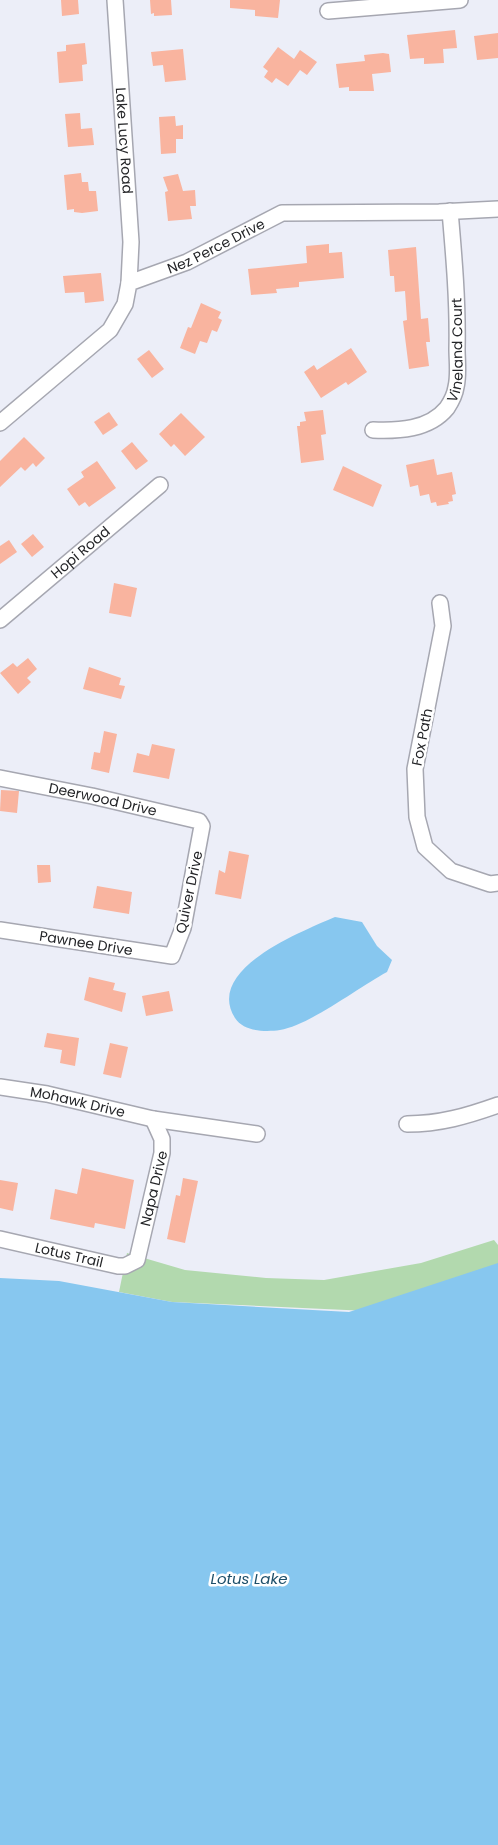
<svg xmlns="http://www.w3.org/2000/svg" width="498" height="1845" font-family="Poppins,sans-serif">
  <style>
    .green { fill: #b2d9ae }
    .water { fill: #87c7ef }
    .building { fill: #f9b49f }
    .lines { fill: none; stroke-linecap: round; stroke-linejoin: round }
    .minor-casing { stroke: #a6a7b1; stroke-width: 18 }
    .minor { stroke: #fff; stroke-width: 15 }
    .labels { text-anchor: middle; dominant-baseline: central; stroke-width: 5; stroke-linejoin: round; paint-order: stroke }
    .street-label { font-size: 14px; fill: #242528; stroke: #fff }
    .water-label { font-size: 15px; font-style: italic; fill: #1d4f6a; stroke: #fff }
  </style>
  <rect width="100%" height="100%" fill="#eceef8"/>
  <path class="green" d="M494 1240 498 1245V1289L368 1311 172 1302 119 1292 127 1253 185 1270 266 1278 324 1280 421 1263Z"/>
  <g class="water">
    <path d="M335 917 362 922 377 946 392 960 387 972C359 987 310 1025 280 1030 266 1032 244 1032 235 1018 204 969 303 931 335 917Z"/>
    <path d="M498 1263V1845H0V1278L59 1281 172 1302 349 1312Z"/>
  </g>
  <g class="building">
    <path d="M61 0H78L79 14 62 16Z"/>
    <path d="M150 0H171L172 15 154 16V13L151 14Z"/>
    <path d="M230 0H280L278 18 255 16V10L230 8Z"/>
    <path d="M455 30 457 48 443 49 444 63 424 64V58L410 59 407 35Z"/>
    <path d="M498 33V58L477 60 474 36Z"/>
    <path d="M85 43 87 64 82 65 83 81 59 83 57 52 66 51V45Z"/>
    <path d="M278 47 294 59 300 50 317 62 307 75 300 70 288 86 276 78 272 83 264 77 268 71 263 67Z"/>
    <path d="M183 49 186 80 165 82 163 65 153 66 151 52Z"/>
    <path d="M383 53 389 54 391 72 372 74 374 91H349V87L339 88 336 64 365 61 364 55Z"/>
    <path d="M80 113 81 129 92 128 94 145 68 147 65 114Z"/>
    <path d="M175 116 176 126 183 125V139H176V153L161 154 159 117Z"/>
    <path d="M81 173 82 182H88L89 191H96L98 211 82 213 74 212V209L67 210 64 175Z"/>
    <path d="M178 174 183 191 195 190 196 206H190L192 219 168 221 165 192 168 191 163 177Z"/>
    <path d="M329 244V253L342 252 344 278 299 282V287L276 289 277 293 251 295 248 269 307 263 306 246Z"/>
    <path d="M416 247 421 319 428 318 430 342H426L429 366 409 369 403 321 407 320 405 291 395 292 394 276H390L388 250Z"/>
    <path d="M101 273 104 301 85 303 84 292 65 293 63 276Z"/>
    <path d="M201 303 221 312 218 318 222 320 217 332 212 330 207 343 200 341 195 354 180 348 188 327 191 328Z"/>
    <path d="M351 348 367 372 348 385 346 382 321 398 304 372 314 365 317 370Z"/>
    <path d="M149 350 164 369 152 378 137 359Z"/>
    <path d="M323 410 326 434 321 435 324 460 301 463 297 426H300V422L306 421 304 412Z"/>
    <path d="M109 412 118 425 103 435 94 422Z"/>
    <path d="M181 413 205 437 185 456 174 444 171 447 159 434Z"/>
    <path d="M24 437 45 458 36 467 33 463 25 471 21 467 0 487V461Z"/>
    <path d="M132 442 148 461 136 470 121 451Z"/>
    <path d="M434 459 437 475 452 472 456 494 452 495 453 501 448 502 449 504 437 506 436 502 431 503 429 494 420 496 418 485 410 487 406 465Z"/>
    <path d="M97 461 116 488 89 507 85 502 79 506 67 489 84 477 81 472Z"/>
    <path d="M343 466 382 485 373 507 333 490Z"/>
    <path d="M33 534 44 547 32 557 21 544Z"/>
    <path d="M9 540 17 552 0 564V546Z"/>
    <path d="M114 583 137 588 131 617 109 613Z"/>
    <path d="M28 658 37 669 27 678 31 682 18 694 0 673 13 663 17 667Z"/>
    <path d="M89 667 121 678 119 685 125 686 121 699 83 689Z"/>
    <path d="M104 731 117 734 109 773 91 769 94 752 100 753Z"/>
    <path d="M152 744 175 749 169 779 133 772 137 753 149 756Z"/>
    <path d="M1 790 19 791 17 813 0 811Z"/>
    <path d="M229 851 249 855 241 899 215 894 219 870 225 873Z"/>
    <path d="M37 865H50L51 882 38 883Z"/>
    <path d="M97 886 132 892 129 914 93 908Z"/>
    <path d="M89 977 115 983 113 990 126 993 122 1012 84 1000Z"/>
    <path d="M169 991 173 1011 146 1016 142 996Z"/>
    <path d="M47 1033 79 1038 75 1066 60 1063 62 1050 44 1047Z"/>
    <path d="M110 1043 128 1047 121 1078 103 1074Z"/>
    <path d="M82 1168 134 1180 125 1229 95 1223 94 1228 50 1219 55 1189 77 1194Z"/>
    <path d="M183 1178 198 1181 185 1243 167 1239 176 1195 180 1196Z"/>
    <path d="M0 1180 18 1183 13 1211 0 1208Z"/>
  </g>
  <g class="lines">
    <defs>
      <g id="minor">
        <path id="s1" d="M115 0 131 242 129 283"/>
        <path d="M328 11 460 0"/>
        <path id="s2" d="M0 423 110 330 125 304 129 283 187 262 282 213 439 212 498 209"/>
        <path id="s3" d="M373 430C398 431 429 430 447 408 451 402 455 394 456 387 459 375 457 361 457 349 458 303 454 257 450 211"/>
        <path d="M440 603 443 626 415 769 417 817 425 847 451 871 490 884 498 883"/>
        <path id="s4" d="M0 620 160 485"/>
        <path id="s5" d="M0 778 92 796 199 821 202 826 183 928 172 956 0 930"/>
        <path id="s6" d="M0 1087 47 1094 153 1119 257 1134"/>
        <path d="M407 1124C440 1124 467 1116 498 1105"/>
        <path id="s7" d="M0 1239 118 1266H125L137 1260 162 1153V1139L153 1119"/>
      </g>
    </defs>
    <use href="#minor" class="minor-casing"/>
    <use href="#minor" class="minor"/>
  </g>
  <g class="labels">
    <g class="street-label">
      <text stroke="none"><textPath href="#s1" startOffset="141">Lake Lucy Road</textPath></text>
      <text stroke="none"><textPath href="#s2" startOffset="290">Nez Perce Drive</textPath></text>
      <text stroke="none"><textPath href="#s3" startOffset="140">Vineland Court</textPath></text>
      <text stroke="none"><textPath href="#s4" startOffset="105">Hopi Road</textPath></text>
      <text transform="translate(422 737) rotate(-79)">Fox Path</text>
      <text stroke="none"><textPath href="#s5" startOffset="105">Deerwood Drive</textPath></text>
      <text transform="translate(189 892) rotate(-78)">Quiver Drive</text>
      <text transform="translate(86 943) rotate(9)">Pawnee Drive</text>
      <text stroke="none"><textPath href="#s6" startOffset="79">Mohawk Drive</textPath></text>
      <text stroke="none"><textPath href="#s7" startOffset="215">Napa Drive</textPath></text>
      <text stroke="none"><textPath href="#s7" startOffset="71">Lotus Trail</textPath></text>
    </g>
    <g class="water-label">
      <text x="249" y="1578">Lotus Lake</text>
    </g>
  </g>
</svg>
